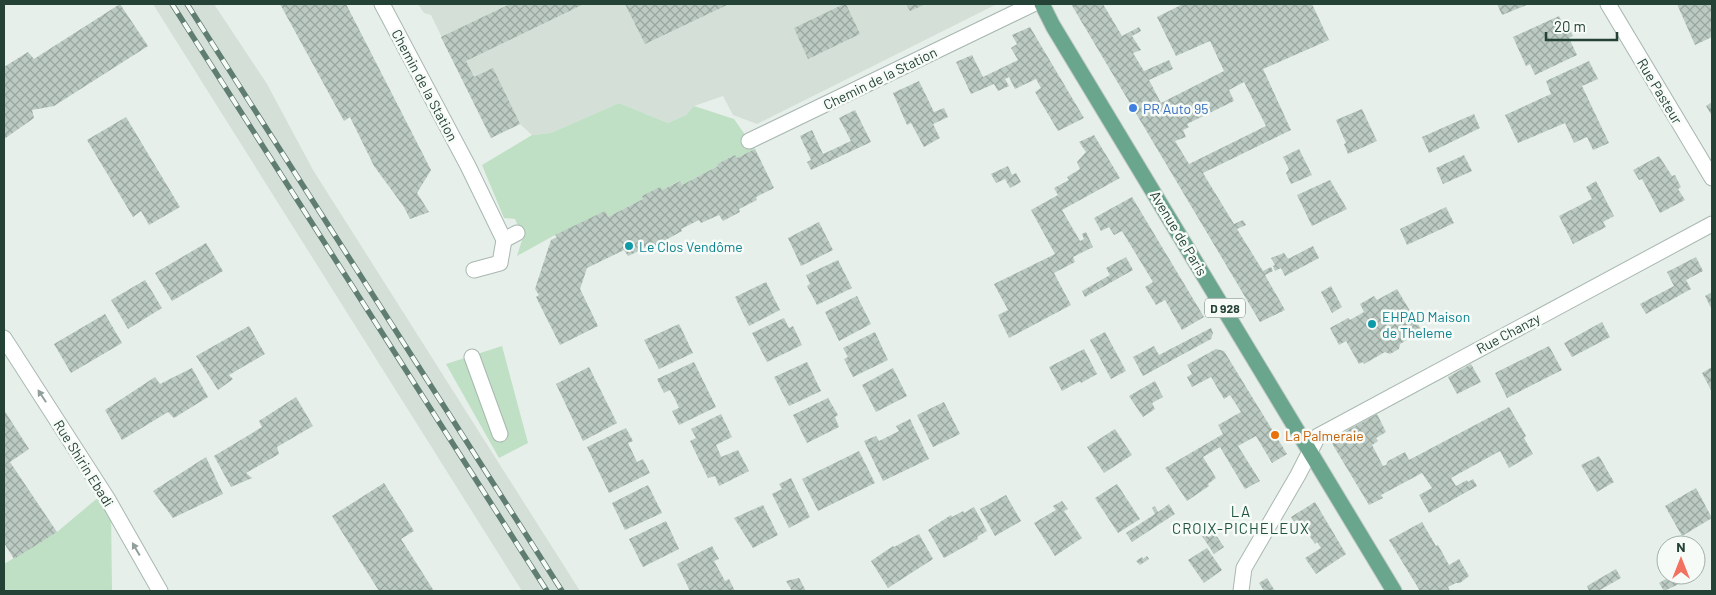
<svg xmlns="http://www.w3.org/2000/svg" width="1716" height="595" font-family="Barlow,sans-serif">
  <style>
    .built { fill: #d4dfd8 }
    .park { fill: #bfe0c4 }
    .building { fill: url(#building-cross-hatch); fill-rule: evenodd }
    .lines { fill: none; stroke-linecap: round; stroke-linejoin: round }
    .street-casing { stroke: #a8b8b0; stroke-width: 17 }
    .primary-casing { stroke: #c2cac7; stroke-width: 17 }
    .street { stroke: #fff; stroke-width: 15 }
    .primary { stroke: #6aa58e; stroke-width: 15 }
    .rail-casing { stroke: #5f7d71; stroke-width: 5.5 }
    .rail { stroke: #f7fbf8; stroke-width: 4; stroke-dasharray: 11; stroke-linecap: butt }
    .oneway { fill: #92a09a }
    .shop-dot { fill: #3f7fe0; stroke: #f7fbf8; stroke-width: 2 }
    .culture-dot { fill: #0f9aa8; stroke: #f7fbf8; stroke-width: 2 }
    .food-dot { fill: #e8710a; stroke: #f7fbf8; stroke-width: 2 }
    .labels { text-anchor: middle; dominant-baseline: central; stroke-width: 5; stroke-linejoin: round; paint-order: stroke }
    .shield { fill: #f7fbf8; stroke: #637a70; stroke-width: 1 }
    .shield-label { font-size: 12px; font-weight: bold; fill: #244236 }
    .street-label { font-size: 14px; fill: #244236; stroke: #f7fbf8 }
    .shop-label { font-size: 14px; fill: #366cbe; stroke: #f7fbf8; text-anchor: start }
    .culture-label { font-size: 14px; fill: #0d838f; stroke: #f7fbf8; text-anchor: start }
    .food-label { font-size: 14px; fill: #c56008; stroke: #f7fbf8; text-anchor: start }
    .neighbourhood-label { font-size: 15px; letter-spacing: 1px; fill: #1f5441; stroke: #f7fbf8 }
  </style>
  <defs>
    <pattern id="building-cross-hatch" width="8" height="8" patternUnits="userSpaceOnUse" patternTransform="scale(1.25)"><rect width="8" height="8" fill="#bbcac2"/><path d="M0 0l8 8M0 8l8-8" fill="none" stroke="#98a69e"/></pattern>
  </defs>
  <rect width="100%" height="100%" fill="#e6efea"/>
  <g class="built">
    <path d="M153 4H214L267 84 313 170 580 591H522Z"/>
    <path d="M418 4H997L757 124 733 115 723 96 694 106 686 115 668 123 619 103 551 133 532 135 520 124 491 138 431 15 424 13Z"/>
  </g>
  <g class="park">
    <path d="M619 103 668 123 686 115 694 106 734 119 755 149 737 158 735 155 717 164 718 166 682 185 679 181 662 190 660 188 642 196 643 199 608 217 555 235 517 256 523 237 515 219 504 218 482 165 532 135 551 133Z"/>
    <path d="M502 346 528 443 499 458 446 364Z"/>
    <path d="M100 496 111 507 112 590 110 591H4V564L57 532Z"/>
  </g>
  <g class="building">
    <path d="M120 4 148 46 54 106 32 110 34 118 4 139V67L28 52 34 59Z"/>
    <path d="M280 4H346L431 170 417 193 429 212 410 219 404 207 374 166 350 117 344 121Z"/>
    <path d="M510 4H584L466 61 474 77 493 68 520 124 491 138 441 37Z"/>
    <path d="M625 4H729L645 44Z"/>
    <path d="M844 4H846L860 34 808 59 794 28Z"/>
    <path d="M906 4H926L910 11Z"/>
    <path d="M1071 4H1103L1122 36 1139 27 1141 31 1132 36 1141 50 1133 53 1144 71 1169 60 1173 69 1149 80 1161 103 1224 71 1210 41 1176 56 1157 17 1183 4H1312L1329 40 1263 69 1291 130 1203 173 1234 224 1243 220 1246 225 1237 229 1263 271 1271 267 1273 271 1265 275 1285 310 1260 322ZM1244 82 1266 126 1189 164 1175 141 1186 137 1183 130 1189 127 1187 124 1234 101 1229 90Z"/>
    <path d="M1497 4H1529L1502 15Z"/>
    <path d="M1677 4H1712V37L1695 45Z"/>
    <path d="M1559 16 1562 22 1565 20 1573 36 1569 38 1577 55 1535 75 1530 64 1526 66 1513 37Z"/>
    <path d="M1030 27 1084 118 1058 131 1035 92 1041 88 1036 79 1015 89 1009 77 1005 79 1009 86 998 91 994 84 971 94 956 62 972 55 983 77 1018 60 1011 48 1017 44 1012 35Z"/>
    <path d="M1589 61 1598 79 1582 86 1609 143 1593 150 1587 137 1574 143 1565 123 1518 143 1505 115 1551 94 1546 81Z"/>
    <path d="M919 81 934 112 944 108 948 117 933 124 940 138 924 147 911 123 907 125 893 93Z"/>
    <path d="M1712 102V116L1706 106Z"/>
    <path d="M1362 109 1377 141 1348 154 1344 144 1346 143 1336 120Z"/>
    <path d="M855 110 871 142 811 170 807 162 811 160 800 136 812 130 823 154 851 141 839 118Z"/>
    <path d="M1474 114 1480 128 1429 153 1422 137Z"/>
    <path d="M126 117 180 207 149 225 141 211 133 217 87 140Z"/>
    <path d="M1094 135 1120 178 1062 210 1080 241 1084 239 1082 234 1086 232 1093 247 1073 257 1075 262 1054 273 1071 305 1009 338 998 315 1008 310 994 284 1055 254 1031 210 1058 195 1054 188 1069 180 1067 177 1080 169 1077 162 1086 152 1079 142Z"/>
    <path d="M755 149 774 188 756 197 757 200 739 209 740 212 723 221 719 215 701 223 699 220 681 229 682 231 664 241 666 245 648 254 645 248 628 256 624 250 587 268 580 289 598 326 560 345 536 297 539 295 535 289 551 240 557 237 555 235 605 211 608 217 643 199 642 196 660 187 662 190 680 181 682 185 718 166 717 164 735 155 737 158Z"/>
    <path d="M1299 149 1312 175 1291 184 1286 173 1289 169 1283 157Z"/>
    <path d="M1464 155 1472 171 1443 184 1436 168Z"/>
    <path d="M1659 156 1672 176 1675 175 1681 187 1678 189 1685 200 1660 213 1642 179 1639 180 1633 170Z"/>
    <path d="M1008 166 1012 175 1016 173 1021 182 1010 188 1005 179 996 183 991 174Z"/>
    <path d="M1330 180 1347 209 1312 226 1297 195Z"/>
    <path d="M1596 181 1614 216 1603 222 1606 227 1573 244 1559 216 1592 199 1586 187Z"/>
    <path d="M1132 197 1204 317 1182 330 1165 300 1156 305 1145 287 1153 282 1122 231 1114 235 1109 227 1101 231 1094 218Z"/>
    <path d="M1446 207 1454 223 1407 245 1400 229Z"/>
    <path d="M819 222 833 250 801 266 788 238Z"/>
    <path d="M206 243 223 271 172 301 155 273Z"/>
    <path d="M1313 246 1319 258 1285 276 1281 268 1275 271 1273 266 1275 265 1271 258 1284 253 1288 259Z"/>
    <path d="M1126 257 1133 270 1085 297 1082 291 1110 275 1106 268Z"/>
    <path d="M1696 257 1703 271 1686 280 1691 289 1646 314 1640 304 1674 286 1667 272Z"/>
    <path d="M838 260 852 288 817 305 807 286 810 284 806 275Z"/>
    <path d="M145 280 162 308 128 329 111 300Z"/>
    <path d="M766 282 780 310 749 326 735 297Z"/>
    <path d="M1331 286 1342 307 1332 313 1321 292Z"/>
    <path d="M1397 289 1422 331 1400 344 1399 349 1390 354 1385 352 1364 364 1363 362 1359 364 1346 341 1339 345 1330 328 1348 318 1350 320 1364 312 1360 304 1374 296 1377 300Z"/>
    <path d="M1712 292V310L1705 296Z"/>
    <path d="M857 296 871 324 839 341 825 312Z"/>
    <path d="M105 314 122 343 71 373 54 344Z"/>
    <path d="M784 318 789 328 793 326 802 345 767 362 752 333Z"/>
    <path d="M1602 322 1610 337 1572 357 1564 343Z"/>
    <path d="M679 324 693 353 659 369 644 340Z"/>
    <path d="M249 326 265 354 229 375 233 379 218 390 196 356Z"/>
    <path d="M1211 328 1213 333 1211 339 1143 376 1133 357 1154 346 1159 355Z"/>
    <path d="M875 332 888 360 853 377 844 359 848 357 843 348Z"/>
    <path d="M1105 332 1126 371 1111 379 1090 340Z"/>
    <path d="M1549 346 1562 370 1507 398 1495 373Z"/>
    <path d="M1084 349 1097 374 1081 383 1080 381 1062 391 1049 367Z"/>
    <path d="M1216 349 1224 351 1287 454 1272 463 1256 436 1238 446 1260 481 1245 489 1220 447 1203 457 1216 478 1208 484 1209 486 1187 501 1165 468 1223 434 1218 425 1241 412 1230 395 1224 399 1211 377 1192 387 1187 377 1192 374 1187 365Z"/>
    <path d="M694 362 716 407 679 425 672 411 679 408 675 399 670 390 664 393 657 379Z"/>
    <path d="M807 362 821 391 789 406 774 377Z"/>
    <path d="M1471 364 1481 382 1457 394 1448 377Z"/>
    <path d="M589 367 617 423 583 441 556 384Z"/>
    <path d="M1712 367V392L1702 373Z"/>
    <path d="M192 368 208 397 174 418 168 412 122 440 105 410 155 377 160 384Z"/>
    <path d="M893 368 907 396 876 412 862 385Z"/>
    <path d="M1155 381 1163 397 1152 403 1155 409 1143 417 1129 396Z"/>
    <path d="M296 397 313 426 277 447 279 454 246 473 252 478 231 487 214 456 262 427 259 421Z"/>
    <path d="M828 398 838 415 835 417 839 427 807 443 793 415Z"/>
    <path d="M944 402 960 434 933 447 917 415Z"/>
    <path d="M1509 407 1526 436 1524 438 1533 454 1509 468 1500 451 1451 478 1456 486 1467 480 1468 482 1473 479 1477 486 1429 513 1419 495 1432 488 1422 473 1381 495 1383 498 1369 505 1330 440 1377 414 1386 432 1376 438 1378 441 1372 445 1383 466 1386 465 1388 461 1405 452 1409 460Z"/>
    <path d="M4 410 29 449 10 462 57 532 14 559 4 543Z"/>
    <path d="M721 414 732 437 716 445 720 454 721 457 738 450 749 471 719 486 715 476 708 478 690 441 696 438 691 429Z"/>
    <path d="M910 419 929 459 883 481 864 441 876 436 879 441 899 431 896 426Z"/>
    <path d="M626 428 633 441 628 443 637 462 643 459 650 473 609 493 587 447Z"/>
    <path d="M1115 429 1132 455 1104 473 1087 447Z"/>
    <path d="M859 451 875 483 818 511 802 479Z"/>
    <path d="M1599 456 1614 482 1597 492 1581 465Z"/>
    <path d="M206 457 223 494 173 518 153 491Z"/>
    <path d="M791 478 810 517 789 528 772 494 782 489 779 484Z"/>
    <path d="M384 483 414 531 401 539 434 591H379L332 516Z"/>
    <path d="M1117 484 1140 519 1118 533 1095 498Z"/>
    <path d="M648 485 662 513 625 530 612 503Z"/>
    <path d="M1696 488 1712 518 1682 536 1665 506Z"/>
    <path d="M1006 495 1021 521 995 536 980 509Z"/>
    <path d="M1062 501 1068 509 1064 511 1082 538 1055 556 1034 523 1056 510 1053 506Z"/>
    <path d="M1315 502 1346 554 1316 574 1305 558 1321 548 1317 542 1315 544 1309 535 1308 536 1301 523 1296 526 1291 517Z"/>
    <path d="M1169 504 1175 514 1132 542 1126 533 1155 514 1152 508 1155 506 1158 512Z"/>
    <path d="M763 505 778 535 753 548 734 518Z"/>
    <path d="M974 507 987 531 977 537 978 539 944 558 928 530 951 515 952 517 963 511 964 513Z"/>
    <path d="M666 521 679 549 643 567 629 539Z"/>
    <path d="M1422 522 1436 546 1438 545 1449 565 1459 559 1469 576 1460 583H1456L1448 587 1450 591H1420L1389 540Z"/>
    <path d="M1212 529 1224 547 1214 554 1202 536Z"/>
    <path d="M919 534 933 559 888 588 871 561 893 546 894 547Z"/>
    <path d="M712 546 719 559 714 561 725 581 729 579 735 591H690L677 564Z"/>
    <path d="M1207 548 1222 570 1204 583 1188 560Z"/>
    <path d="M1147 556 1149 559 1140 565 1136 561 1142 557 1143 559Z"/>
    <path d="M1616 569 1621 578 1598 591H1589L1587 586Z"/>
    <path d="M1673 575H1682L1685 581 1664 591 1659 583Z"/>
    <path d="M799 578 806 591H792L786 581Z"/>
    <path d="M1267 578 1275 591H1264L1259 583Z"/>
  </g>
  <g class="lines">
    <defs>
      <g id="street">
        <path d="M382 4 468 166 504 240 500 263 474 270"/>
        <path d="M1608 4 1712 178"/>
        <path d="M749 141 1033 4"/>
        <path d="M504 240 517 233"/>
        <path d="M4 338 107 498 160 591"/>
        <path d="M472 357 500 434"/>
        <path d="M1241 591 1244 568 1298 475 1318 436 1712 224"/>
      </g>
      <path id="primary" d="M1042 4 1053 26 1394 591"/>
    </defs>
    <use href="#street" class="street-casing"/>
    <use href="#primary" class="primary-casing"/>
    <use href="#street" class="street"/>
    <use href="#primary" class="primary"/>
    <defs>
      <g id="rail">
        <path d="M172 4 547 591"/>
        <path d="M187 4 562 591"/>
      </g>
    </defs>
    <use href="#rail" class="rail-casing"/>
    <use href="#rail" class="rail"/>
  </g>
  <defs><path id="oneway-solid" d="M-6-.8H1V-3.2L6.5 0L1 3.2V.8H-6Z" transform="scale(1.25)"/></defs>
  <g class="oneway">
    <use href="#oneway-solid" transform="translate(42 396) rotate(-123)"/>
    <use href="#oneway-solid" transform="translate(136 549) rotate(-120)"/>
  </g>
  <circle class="shop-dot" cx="1133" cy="108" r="5"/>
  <g class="culture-dot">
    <circle cx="629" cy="246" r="5"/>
    <circle cx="1372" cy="324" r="5"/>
  </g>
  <circle class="food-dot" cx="1275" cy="435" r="5"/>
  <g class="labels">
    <rect class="shield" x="1205" y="298.5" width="40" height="19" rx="4"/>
    <g class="shield-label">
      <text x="1225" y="308">D 928</text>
    </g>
    <g class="street-label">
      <text transform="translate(880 78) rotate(-26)">Chemin de la Station</text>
      <text transform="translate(425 85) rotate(62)">Chemin de la Station</text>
      <text transform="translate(1660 91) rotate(59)">Rue Pasteur</text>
      <text transform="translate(1179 233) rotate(59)">Avenue de Paris</text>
      <text transform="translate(1508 333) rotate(-28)">Rue Chanzy</text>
      <text transform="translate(84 463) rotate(58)">Rue Shirin Ebadi</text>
    </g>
    <g class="shop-label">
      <text x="1143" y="108">PR Auto 95</text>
    </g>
    <g class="culture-label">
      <text x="639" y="246">Le Clos Vendôme</text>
      <text x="1382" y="316">EHPAD Maison<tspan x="1382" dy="16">de Theleme</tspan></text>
    </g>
    <g class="food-label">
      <text x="1285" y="435">La Palmeraie</text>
    </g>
    <g class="neighbourhood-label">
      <text x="1241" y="511">LA<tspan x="1241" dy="17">CROIX-PICHELEUX</tspan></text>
    </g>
  </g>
  <rect width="1716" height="595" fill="none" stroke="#244236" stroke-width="10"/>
  <g transform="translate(1681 560)"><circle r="24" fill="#f7fbf8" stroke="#a3b1aa"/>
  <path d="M0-4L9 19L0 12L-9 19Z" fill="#f3715f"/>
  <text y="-8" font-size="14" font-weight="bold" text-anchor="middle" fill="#244236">N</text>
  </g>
  <path d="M1546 32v8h71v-8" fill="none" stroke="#244236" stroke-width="2.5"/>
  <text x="1554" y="32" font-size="15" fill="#244236" stroke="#f7fbf8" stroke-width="4" paint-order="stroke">20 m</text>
</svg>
